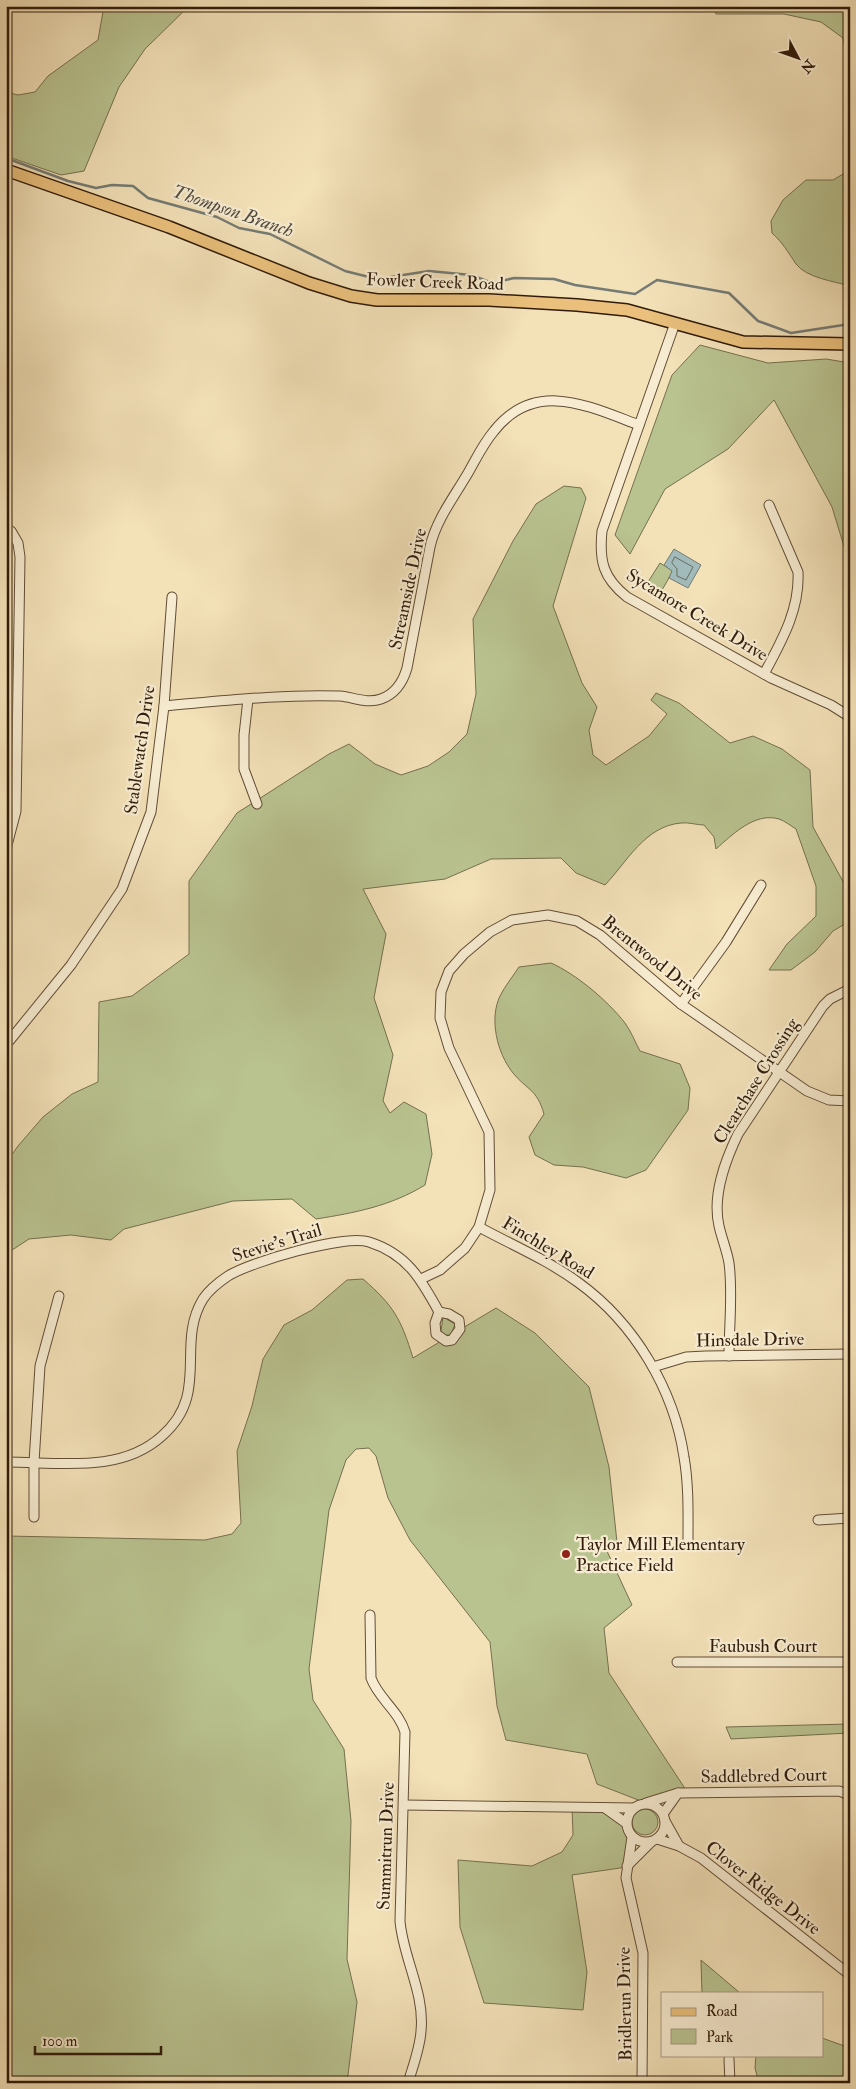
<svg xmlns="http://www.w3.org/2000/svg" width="856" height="2089" font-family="'IM FELL Double Pica',serif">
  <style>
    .green { fill: #b9c390; stroke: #75704e }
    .water { fill: #a1bbba; stroke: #747b74 }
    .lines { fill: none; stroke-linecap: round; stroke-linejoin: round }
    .shore { stroke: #696c62; stroke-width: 1 }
    .stream { stroke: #747b74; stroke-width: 2.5 }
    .minor-casing { stroke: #624d36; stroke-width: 11 }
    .major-casing { stroke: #311c0b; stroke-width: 14 }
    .minor { stroke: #f7ecd1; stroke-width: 9 }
    .major { stroke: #eac07c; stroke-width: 11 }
    .poi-dot { fill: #8f2418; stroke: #f7ecd1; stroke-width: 2 }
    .labels { text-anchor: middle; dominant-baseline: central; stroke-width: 4.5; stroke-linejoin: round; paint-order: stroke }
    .street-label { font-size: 18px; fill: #311c0b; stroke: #f7ecd1 }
    .poi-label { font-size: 18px; fill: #311c0b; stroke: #f7ecd1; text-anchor: start }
    .water-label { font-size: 19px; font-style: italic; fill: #534c40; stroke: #f7ecd1 }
  </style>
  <rect width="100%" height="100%" fill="#f3e1b8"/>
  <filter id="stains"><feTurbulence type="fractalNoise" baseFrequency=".004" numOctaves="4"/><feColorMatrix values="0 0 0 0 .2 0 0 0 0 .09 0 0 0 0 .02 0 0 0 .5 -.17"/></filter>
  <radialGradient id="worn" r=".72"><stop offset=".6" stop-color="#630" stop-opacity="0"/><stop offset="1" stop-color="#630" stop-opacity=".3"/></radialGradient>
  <g class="green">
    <path d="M104 6H189L145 49 119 87 84 171 61 175 6 156V92L18 95 35 92 48 76 98 40Z"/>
    <path d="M712 6H850V80L843 38 821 22 784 14H716Z"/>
    <path d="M850 170V286C833 281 807 278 796 264 788 252 783 243 772 233L771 221 783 200 806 180H833Z"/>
    <path d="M700 345 768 363 826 359 850 363V566L832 507 774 400 728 449 665 489 630 554 615 535 672 375Z"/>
    <path d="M564 486 581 488 586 498 553 606 582 683 597 707 589 730 593 755 606 765 649 736 667 714 651 700 656 693 679 703 730 743 753 736 782 749 810 770 813 827 850 894V921L833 931 815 952 791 970H769L787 944 816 916V886L796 829C791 826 785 821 779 819 755 812 733 834 716 849L714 837 704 825C697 825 688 822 681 823 645 826 627 862 605 885L576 873 561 858 491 859 445 879 363 889 386 934 374 998 393 1055 383 1101 390 1113 404 1102 426 1114 432 1154 425 1185C391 1206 354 1213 316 1219L292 1199 233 1201 124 1229 111 1240 71 1235 29 1239 6 1254V1163L18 1146 43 1117 72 1094 98 1082 99 1002 132 996 189 954V881L237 813 329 754 349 744 375 764 401 775 428 766 449 752 467 734 476 694 473 619 513 541 536 504Z"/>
    <path d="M660 563 673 571 662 590 648 582Z"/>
    <path d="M551 963C576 974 608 1001 625 1023 631 1031 635 1042 640 1051L680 1064 690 1088 688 1110 646 1170 626 1178 583 1167 554 1165 535 1155 529 1137 544 1114C537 1089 527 1090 513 1073 497 1053 489 1019 500 996 505 986 513 976 519 967Z"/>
    <path d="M363 1279C394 1306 401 1319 413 1358L496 1308 535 1333 589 1387 609 1467 617 1542 606 1549 632 1605 604 1628 609 1673 688 1793 646 1803 597 1784 587 1754 506 1740 497 1706 490 1642 410 1540 388 1498 376 1456 369 1448 356 1449 346 1460 329 1510 309 1669 313 1700 344 1749 351 1821 347 1959 357 2002 347 2083H6V1536L205 1540 232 1534 241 1523 237 1451 252 1406 263 1359 284 1325 312 1310 347 1280Z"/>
    <path d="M443 1317 455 1324 451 1335H445L441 1331Z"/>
    <path d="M850 1724V1733L731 1739 726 1727Z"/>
    <path d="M572 1807 605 1808 626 1823 632 1837 627 1867 572 1875 587 1972 583 2010 484 2003 460 1927 458 1860 532 1866 562 1852 573 1835Z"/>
    <circle cx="645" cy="1822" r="13"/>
    <path d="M701 1960 740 1993H702Z"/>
    <path d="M822 2038 850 2048V2083H759L755 2068 756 2055H822Z"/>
  </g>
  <path class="water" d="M674 549 701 565 688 588 669 578 672 571 664 565Z"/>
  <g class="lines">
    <path class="shore" d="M675 557 693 567 686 580 677 576V569L672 563Z"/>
    <path class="stream" d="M6 158 68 181 96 188 112 185 133 186 148 198 217 217 239 228 270 234 345 271 377 279 429 271 471 275 492 283 514 278 554 279 575 285 635 294 657 280 729 293 758 321 791 333 850 324"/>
    <defs>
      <g id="minor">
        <path d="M675 323 602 531C599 561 603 578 627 597L771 678 831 705 850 717"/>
        <path d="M764 674C781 642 800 610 798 572L769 505"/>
        <path d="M248 699 244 735V769L257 804"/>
        <path d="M164 706C222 701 282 694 340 696 353 697 367 704 381 699 395 694 403 682 407 668L430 547C436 520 454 497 468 473 476 459 483 444 494 431 535 379 588 406 639 425"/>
        <path d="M6 849 16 811 20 557 18 543 11 531"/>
        <path d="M681 1004 726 942 761 885"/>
        <path d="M6 1045 71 965 122 889 151 812 164 706 172 597"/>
        <path d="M479 1227C512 1245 548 1260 579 1283 634 1323 674 1389 684 1457 689 1486 688 1515 688 1544"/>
        <path d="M421 1279 440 1270 465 1248 479 1227 490 1190 489 1132 449 1048 440 1018 441 992 449 971 464 954 490 932 512 920 548 915 577 921 600 935 681 1004 807 1091 829 1100 850 1101"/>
        <path d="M439 1312 449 1314 459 1320 460 1329 452 1340 446 1341 436 1334 435 1323Z"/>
        <path d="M729 1356C729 1326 733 1293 729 1263 727 1251 722 1239 719 1226 712 1195 725 1161 738 1134L823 1006 830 999 850 989"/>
        <path d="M653 1367 686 1357 706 1356 850 1354"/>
        <path d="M6 1462C59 1462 120 1474 162 1436 211 1393 175 1345 203 1299 209 1290 219 1282 228 1276 250 1262 345 1234 369 1242 407 1254 421 1279 439 1312"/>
        <path d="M34 1517V1462L40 1366 59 1296"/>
        <path d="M818 1520 850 1518"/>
        <path d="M370 1615 371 1678C378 1698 399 1711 405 1732L400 1921C403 1958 425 1993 421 2031 420 2048 413 2066 408 2083"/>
        <path d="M677 1662H850"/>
        <path d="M646 1803 678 1793 839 1791 850 1795"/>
        <circle cx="646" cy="1823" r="19"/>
        <path d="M404 1805 634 1808"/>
        <path d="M605 1808 626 1823"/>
        <path d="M663 1814 678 1793"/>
        <path d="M665 1821 679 1846"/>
        <path d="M632 1837 626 1878 643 1953 642 2083"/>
        <path d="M657 1839 679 1846 701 1858 850 1975"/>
        <path d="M627 1866 651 1842"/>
        <path d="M729 2059 730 2083"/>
      </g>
      <path id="major" d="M6 170 169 227 309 283 351 296 377 300H489L577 305 627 310 743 342 850 344"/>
    </defs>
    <use href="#minor" class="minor-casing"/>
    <use href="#major" class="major-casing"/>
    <use href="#minor" class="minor"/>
    <use href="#major" class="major"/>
  </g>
  <circle class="poi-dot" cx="566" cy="1554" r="5"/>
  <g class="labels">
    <g class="street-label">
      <text transform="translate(435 282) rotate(2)">Fowler Creek Road</text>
      <text transform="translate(408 589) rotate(-78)">Streamside Drive</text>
      <text transform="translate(697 615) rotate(31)">Sycamore Creek Drive</text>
      <text transform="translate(140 750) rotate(-82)">Stablewatch Drive</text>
      <text transform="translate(652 958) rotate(39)">Brentwood Drive</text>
      <text transform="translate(756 1081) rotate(-58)">Clearchase Crossing</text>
      <text transform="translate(277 1243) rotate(-17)">Stevie’s Trail</text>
      <text transform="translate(548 1248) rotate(31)">Finchley Road</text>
      <text transform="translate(750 1340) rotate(-1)">Hinsdale Drive</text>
      <text x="763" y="1646">Faubush Court</text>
      <text transform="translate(764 1776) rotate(-1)">Saddlebred Court</text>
      <text transform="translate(386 1846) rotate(-88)">Summitrun Drive</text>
      <text transform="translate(763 1888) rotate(38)">Clover Ridge Drive</text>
      <text transform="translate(625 2004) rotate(-91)">Bridlerun Drive</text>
    </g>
    <g class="poi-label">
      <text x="576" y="1544">Taylor Mill Elementary<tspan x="576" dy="21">Practice Field</tspan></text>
    </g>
    <g class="water-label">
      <text transform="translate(233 211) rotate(19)">Thompson Branch</text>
    </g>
  </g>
  <rect width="856" height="2089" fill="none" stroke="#f3e1b8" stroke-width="25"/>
  <rect x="8" y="8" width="841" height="2074" fill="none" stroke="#311c0b" stroke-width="2.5"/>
  <rect x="12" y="12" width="831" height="2064" fill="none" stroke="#311c0b"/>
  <rect x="661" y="1992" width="162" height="65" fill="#f7ecd1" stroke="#a89982"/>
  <rect x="671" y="2008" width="25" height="8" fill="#eac07c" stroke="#a89982"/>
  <text x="706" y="2016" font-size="15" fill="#311c0b">Road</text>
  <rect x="671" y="2029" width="25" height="15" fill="#b9c390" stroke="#a89982"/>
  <text x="706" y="2042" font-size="15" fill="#311c0b">Park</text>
  <g transform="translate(798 58) rotate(131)" stroke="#f7ecd1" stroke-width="4" paint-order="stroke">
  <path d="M0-4L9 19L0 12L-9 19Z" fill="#311c0b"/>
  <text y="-8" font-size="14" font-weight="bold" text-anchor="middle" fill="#311c0b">N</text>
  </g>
  <path d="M35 2046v8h126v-8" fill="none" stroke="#311c0b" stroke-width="2.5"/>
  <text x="42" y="2046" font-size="15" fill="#311c0b" stroke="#f7ecd1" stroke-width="4" paint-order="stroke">100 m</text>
  <rect width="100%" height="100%" filter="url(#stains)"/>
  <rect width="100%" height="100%" fill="url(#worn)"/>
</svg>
